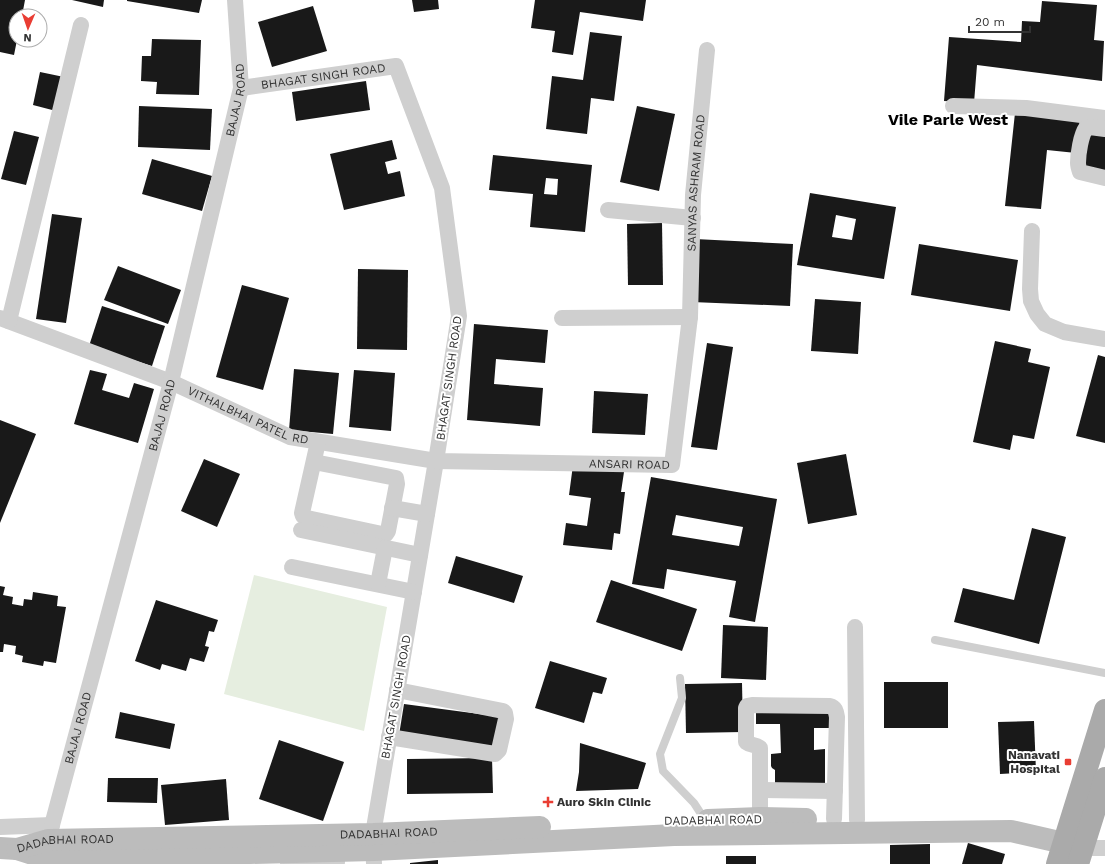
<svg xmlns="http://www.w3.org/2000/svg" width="1105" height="864" font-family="'Work Sans',sans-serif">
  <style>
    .green { fill: #e6eee0 }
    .building { fill: #191919; fill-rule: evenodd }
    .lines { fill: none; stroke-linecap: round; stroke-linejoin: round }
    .service { stroke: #cfcfcf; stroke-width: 8 }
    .minor { stroke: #cfcfcf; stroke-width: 16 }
    .secondary { stroke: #bcbcbc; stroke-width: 22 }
    .primary { stroke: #aaa; stroke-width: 22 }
    .poi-dot { fill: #e93d33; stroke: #fff; stroke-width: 1.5 }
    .labels { text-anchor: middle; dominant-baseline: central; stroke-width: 4; stroke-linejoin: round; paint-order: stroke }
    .street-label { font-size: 12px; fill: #323232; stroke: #fff }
    .poi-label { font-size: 12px; font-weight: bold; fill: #323232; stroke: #fff; text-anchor: end }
    .district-label { font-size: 16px; font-weight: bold; fill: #000; stroke: #fff }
  </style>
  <rect width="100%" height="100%" fill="#fff"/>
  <path class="green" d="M254 575 387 607 364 731 224 694Z"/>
  <g class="building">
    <path d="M0 0H25L22 16H16V40H17L14 55 0 52Z"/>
    <path d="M72 0H104L103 7Z"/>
    <path d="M127 0H202L199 13 127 1Z"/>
    <path d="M412 0H438L439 9 414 12Z"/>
    <path d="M535 0H646L643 21 580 12 573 55 552 52 555 31 531 28Z"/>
    <path d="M1042 1 1097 5 1094 40 1104 41 1102 81 977 65 974 103 944 101 949 37 1021 42 1022 21 1040 22Z"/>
    <path d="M313 6 327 51 272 67 258 22Z"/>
    <path d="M590 32 622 36 614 101 591 98 587 134 546 129 552 76 583 80Z"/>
    <path d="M152 39 201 40 199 95 156 94 157 82 141 81 142 56H151Z"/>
    <path d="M40 72 64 77 56 111 33 105Z"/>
    <path d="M366 81 370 110 296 121 292 92Z"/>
    <path d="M139 106 212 109 210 150 138 147Z"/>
    <path d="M637 106 675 114 659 191 620 182Z"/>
    <path d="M1015 113 1080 120 1076 153 1047 150 1041 209 1005 206Z"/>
    <path d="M14 131 39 137 26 185 1 179Z"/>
    <path d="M1088 133 1105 135V172L1083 170Z"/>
    <path d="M392 140 397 159 385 162 388 174 400 171 405 196 344 210 330 154Z"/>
    <path d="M493 155 592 165 585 232 530 227 533 194 489 190ZM546 178 558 179 557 195 544 194Z"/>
    <path d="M152 159 212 176 202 211 142 194Z"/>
    <path d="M810 193 896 207 884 279 797 265ZM836 215 856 219 852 240 832 237Z"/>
    <path d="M52 214 82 218 66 323 36 319Z"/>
    <path d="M662 223 663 285H628L627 224Z"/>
    <path d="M695 239 793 244 790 306 692 302Z"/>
    <path d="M919 244 1018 260 1010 311 911 295Z"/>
    <path d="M118 266 181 290 168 324 104 300Z"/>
    <path d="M358 269 408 270 407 350 357 349Z"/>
    <path d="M242 285 289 298 263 390 216 377Z"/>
    <path d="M815 299 861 302 858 354 811 351Z"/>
    <path d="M102 306 165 326 152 366 89 346Z"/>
    <path d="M474 324 548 330 545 363 496 359 494 384 543 388 540 426 467 420Z"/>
    <path d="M995 341 1031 349 1028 362 1050 367 1034 439 1013 435 1010 450 973 442Z"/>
    <path d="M707 343 733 347 717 450 691 447Z"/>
    <path d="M1098 355 1105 357V443L1076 436Z"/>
    <path d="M294 369 339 373 333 434 289 430Z"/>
    <path d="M90 370 107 374 102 390 129 398 134 383 154 389 138 443 74 424Z"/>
    <path d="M354 370 395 373 391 431 349 427Z"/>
    <path d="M594 391 648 394 645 435 592 433Z"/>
    <path d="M0 420 36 434 0 523Z"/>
    <path d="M846 454 857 515 808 524 797 463Z"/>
    <path d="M204 459 240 474 217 527 181 511Z"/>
    <path d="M573 465 624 472 621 492H625L620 534 614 533 612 550 563 545 566 523 587 526 591 498 569 495Z"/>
    <path d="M651 477 777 499 755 622 729 617 736 581 667 569 664 589 632 584ZM676 515 743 527 739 546 672 535Z"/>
    <path d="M1032 528 1066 537 1039 644 954 622 963 588 1014 600Z"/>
    <path d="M456 556 523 576 514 603 448 583Z"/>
    <path d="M611 580 697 609 682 651 596 622Z"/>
    <path d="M0 586 5 587 3 595 13 597 12 604 23 606 24 599 32 600 33 592 58 596 57 606 66 607 56 663 44 661 43 666 22 662 23 656 15 654 16 646 4 644 3 652H0Z"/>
    <path d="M156 600 218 620 214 632 209 631 205 646 209 647 204 662 190 658 186 671 162 664 160 670 135 661Z"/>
    <path d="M723 625 768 627 766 680 721 678Z"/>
    <path d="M550 661 607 678 602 694 593 692 584 723 535 708Z"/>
    <rect x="884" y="682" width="64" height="46"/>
    <path d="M742 683 743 732 686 733 685 684Z"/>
    <path d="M404 704 502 717 498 748 399 735Z"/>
    <path d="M756 707H829V728H814V750L825 749V789L775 788V770L772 768 771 766V754L781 753 780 724H756Z"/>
    <path d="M120 712 175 724 170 749 115 738Z"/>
    <path d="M1034 721 1036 772 1000 774 998 722Z"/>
    <path d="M279 740 344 762 323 821 259 799Z"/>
    <path d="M580 743 646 763 638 789 576 791 579 772Z"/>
    <path d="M492 758 493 793 407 794V759Z"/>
    <path d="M108 778H158L157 803 107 802Z"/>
    <path d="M226 779 229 820 165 825 161 785Z"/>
    <path d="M968 843 1005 854 1002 864H962Z"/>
    <path d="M930 844V864H890V845Z"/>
    <rect x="726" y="856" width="30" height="8"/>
    <path d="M438 860V864H410V863Z"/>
  </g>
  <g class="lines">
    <g class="service">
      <path d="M935 640 1105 673"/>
      <path d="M680 678 682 698 660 754 663 771 694 803 705 820"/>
    </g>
    <g class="minor">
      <path id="s1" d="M241 88 396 66 442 188 459 316 436 461 373 834 374 864"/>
      <path d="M953 106 1026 108 1105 118"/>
      <path d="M1105 129 1090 127 1086 128C1081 135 1078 154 1078 163 1078 166 1079 169 1080 172L1105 178"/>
      <path d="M608 210 693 218"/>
      <path d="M1032 231 1030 289 1031 301 1037 314 1045 324 1064 332 1105 339"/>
      <path id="s2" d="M0 318 171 382 290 437 436 461 672 465 690 317 693 195 707 50"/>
      <path d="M562 318 690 317"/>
      <path d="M9 321 81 25"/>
      <path d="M314 462 396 478 397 484 388 531 386 534H382L307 518 303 516 302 513 318 442"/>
      <path d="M392 508 427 514"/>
      <path d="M301 530 420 555"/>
      <path d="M292 567 414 592"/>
      <path d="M378 584 385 548"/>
      <path d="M855 627 857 820"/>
      <path d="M389 737 495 754 499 750 506 719 505 713 503 711 397 690"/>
      <path d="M760 790 835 791"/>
      <path d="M760 818V748C756 744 751 746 746 742V708L747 706 752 705 830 706C835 707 836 711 837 717L834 819"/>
      <path d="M0 827 52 825"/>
      <path id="s3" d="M48 840 171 382 241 88 235 0"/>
      <path d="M1082 848H1105"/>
      <path d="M288 864 337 862"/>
    </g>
    <g class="secondary">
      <path d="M708 820 760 818 806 819"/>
      <path d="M0 848 17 849 45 858 374 850 674 835 1011 831 1081 847"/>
      <path id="s4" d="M17 849 48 840 373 834 540 827"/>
    </g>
    <g class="primary">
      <path d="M1057 864 1105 710"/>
      <path d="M1078 864 1105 778"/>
    </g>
  </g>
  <g class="poi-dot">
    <rect x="1064" y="758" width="8" height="8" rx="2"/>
    <path d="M546 796h4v4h4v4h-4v4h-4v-4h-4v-4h4z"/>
  </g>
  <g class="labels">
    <g class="street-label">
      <text stroke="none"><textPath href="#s1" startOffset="83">BHAGAT SINGH ROAD</textPath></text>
      <text stroke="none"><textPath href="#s3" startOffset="764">BAJAJ ROAD</textPath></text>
      <text stroke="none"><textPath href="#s2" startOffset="981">SANYAS ASHRAM ROAD</textPath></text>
      <text transform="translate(449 378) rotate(-82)">BHAGAT SINGH ROAD</text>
      <text stroke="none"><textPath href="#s2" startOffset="267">VITHALBHAI PATEL RD</textPath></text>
      <text stroke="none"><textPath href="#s3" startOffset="440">BAJAJ ROAD</textPath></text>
      <text stroke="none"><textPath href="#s2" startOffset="655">ANSARI ROAD</textPath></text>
      <text transform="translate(396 697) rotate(-80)">BHAGAT SINGH ROAD</text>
      <text stroke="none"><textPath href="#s3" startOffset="116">BAJAJ ROAD</textPath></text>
      <text transform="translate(713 820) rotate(-1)">DADABHAI ROAD</text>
      <text stroke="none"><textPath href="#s4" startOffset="373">DADABHAI ROAD</textPath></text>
      <text stroke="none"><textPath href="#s4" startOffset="49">DADABHAI ROAD</textPath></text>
    </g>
    <g class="poi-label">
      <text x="1060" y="755">Nanavati<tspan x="1060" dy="14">Hospital</tspan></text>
      <text x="557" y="802" text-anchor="start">Auro Skin Clinic</text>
    </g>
    <g class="district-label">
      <text x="948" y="119">Vile Parle West</text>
    </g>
  </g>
  <g transform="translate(28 28) rotate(182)"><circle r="19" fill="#ffffff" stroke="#adadad"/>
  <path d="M0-3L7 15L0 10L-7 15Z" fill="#e93d33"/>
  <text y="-6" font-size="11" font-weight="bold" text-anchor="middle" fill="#323232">N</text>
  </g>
  <path d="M969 26v6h61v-6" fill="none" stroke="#323232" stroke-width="2"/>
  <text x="975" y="26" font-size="12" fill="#323232" stroke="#ffffff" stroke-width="3" paint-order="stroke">20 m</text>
</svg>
